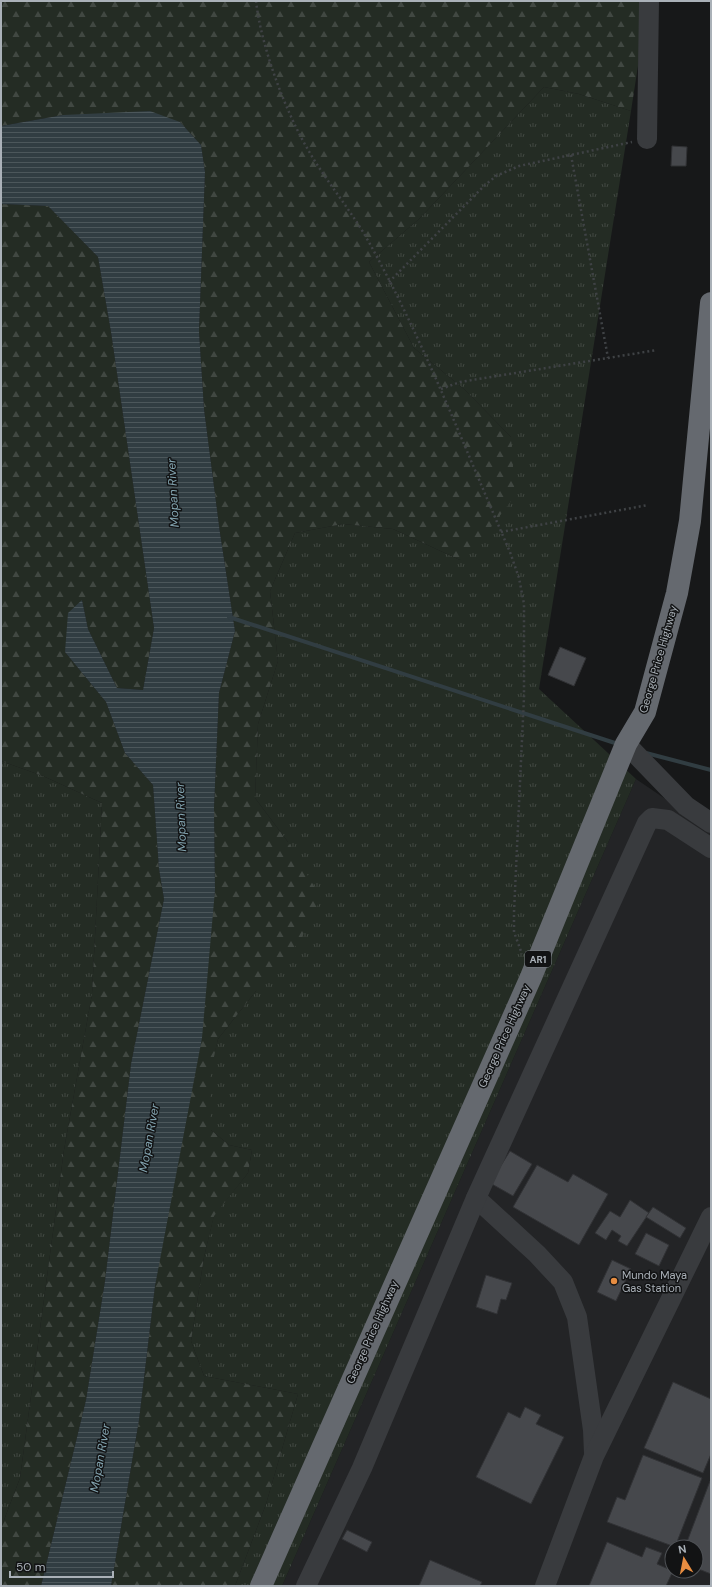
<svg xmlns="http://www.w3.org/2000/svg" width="712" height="1587" font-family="'DM Sans',sans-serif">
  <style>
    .built { fill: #232426; fill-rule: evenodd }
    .grass { fill: url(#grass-tufts) }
    .forest { fill: url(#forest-firs) }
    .water { fill: url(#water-rules) }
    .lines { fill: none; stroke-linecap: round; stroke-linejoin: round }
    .stream { stroke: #313d42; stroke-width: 4 }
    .building { fill: #46484c; stroke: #313235 }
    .path { stroke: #3f4245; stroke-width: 2.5; stroke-dasharray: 2 3; stroke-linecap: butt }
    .minor { stroke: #393b3e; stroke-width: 20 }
    .highway { stroke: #65696f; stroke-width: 22 }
    .poi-dot { fill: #e78d41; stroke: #121314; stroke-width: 1.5 }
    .labels { text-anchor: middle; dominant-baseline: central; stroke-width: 3; stroke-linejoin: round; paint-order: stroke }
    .shield { fill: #121314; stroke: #7c8287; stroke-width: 1 }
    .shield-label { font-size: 10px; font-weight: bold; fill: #aab1b8 }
    .street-label { font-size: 11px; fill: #aab1b8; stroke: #121314 }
    .poi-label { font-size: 11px; fill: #aab1b8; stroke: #121314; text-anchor: start }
    .water-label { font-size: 12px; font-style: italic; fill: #84a5b1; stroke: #121314 }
  </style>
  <defs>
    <pattern id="grass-tufts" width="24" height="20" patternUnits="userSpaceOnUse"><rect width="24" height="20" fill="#242c24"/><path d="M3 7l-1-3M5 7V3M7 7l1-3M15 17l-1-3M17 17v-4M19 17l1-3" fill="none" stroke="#414842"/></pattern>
    <pattern id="forest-firs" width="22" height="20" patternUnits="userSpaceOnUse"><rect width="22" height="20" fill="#242c24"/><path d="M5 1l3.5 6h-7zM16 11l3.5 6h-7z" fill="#414842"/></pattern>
    <pattern id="water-rules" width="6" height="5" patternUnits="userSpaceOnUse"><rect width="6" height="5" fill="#313d42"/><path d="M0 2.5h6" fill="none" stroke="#4c575b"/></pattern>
  </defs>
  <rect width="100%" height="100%" fill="#171819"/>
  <path class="built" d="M636 779 711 830V1586H282ZM672 1547H696V1571H672Z"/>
  <g class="grass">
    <path d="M544 87 579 94 631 111 539 689 636 779 282 1586H235L266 1504 298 1394 204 1376 191 1341 204 1257 214 1215 248 1173 252 1150 229 1145 211 1130 210 1070 218 1039 256 991 288 842 255 798 258 724 278 661 270 591 295 533 343 524 393 529 460 560 511 437 465 390 414 348 369 262 419 219Z"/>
    <path d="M1 761 43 776 102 803 92 994 64 1150 20 1478 1 1528Z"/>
  </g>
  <g class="forest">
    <path d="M1 1H648L631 111 579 94 544 87 419 219 369 262 414 348 465 390 511 437 515 496 474 549 460 560 393 529 343 524 295 533 270 591 278 661 258 724 255 798 288 842 321 898 300 941 256 991 218 1039 211 1070V1130L229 1145 252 1150 248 1173 214 1216 204 1257 191 1341 204 1376 298 1394 266 1504 235 1586H111L139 1420 155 1286 215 890 214 808 219 693 235 631 220 533 204 409 199 331 205 172 201 145 180 122 63 115 1 126Z"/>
    <path d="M1 204 48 206 98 257 111 332 154 628 143 690 117 688 88 629 82 600 65 652 106 702 125 753 153 785 159 869 164 899 131 1064 105 1281 86 1400 41 1586H1V1528L20 1478 64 1150 92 994 102 803 43 776 1 761Z"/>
  </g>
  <path class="water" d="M150 111 180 122 201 145 205 172 199 331 204 409 220 533 235 631 219 693 214 808 215 890 202 1038 155 1286 139 1420 111 1586H41L86 1400 105 1281 131 1064 164 899 159 869 153 785 125 753 106 702 65 652 68 613 82 600 88 629 117 688 143 690 154 628 111 332 98 257 48 206 1 204V126L63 115Z"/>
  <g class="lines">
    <g class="stream">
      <path d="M229 617 618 744"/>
      <path d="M646 753 711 770"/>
    </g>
  </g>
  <g class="building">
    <path d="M672 146 687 147 686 166H671Z"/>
    <path d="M560 647 586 658 574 686 548 675Z"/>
    <path d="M510 1151 532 1164 513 1196 490 1183Z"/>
    <path d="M537 1165 568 1182 573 1174 608 1194 579 1245 513 1207Z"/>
    <path d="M630 1200 649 1213 627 1246 618 1241 621 1236 612 1230 606 1240 595 1233 610 1211 620 1217Z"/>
    <path d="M653 1207 686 1228 680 1238 646 1217Z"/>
    <path d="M646 1233 669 1245 659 1266 635 1254Z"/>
    <path d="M612 1260 631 1269 616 1301 597 1292Z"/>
    <path d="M486 1275 512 1283 506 1300 501 1299 497 1314 476 1307Z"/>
    <path d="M673 1382 711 1399V1454L703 1473 644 1448Z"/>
    <path d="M525 1407 541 1415 536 1424 564 1437 531 1504 476 1477 508 1412 520 1418Z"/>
    <path d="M643 1455 702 1478 675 1547 607 1522 617 1497 625 1500Z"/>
    <path d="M710 1481H711V1574L696 1568V1547H685Z"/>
    <path d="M347 1530 372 1542 367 1552 342 1539Z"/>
    <path d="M607 1542 642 1557 646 1547 662 1553 657 1564 673 1571 666 1586H589Z"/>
    <path d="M430 1560 482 1582 480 1586H419Z"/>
  </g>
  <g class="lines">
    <g class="path">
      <path d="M256 1C261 46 286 114 310 153 327 182 349 208 366 237 423 338 464 447 510 552L519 578 524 604V697L514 912V932L522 954"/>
      <path d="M571 155 608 358"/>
      <path d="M389 282 484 186 496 176 519 166 632 142"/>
      <path d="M441 389 460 382 657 350"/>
      <path d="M501 532 648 505"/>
    </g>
    <g class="minor">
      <path d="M647 139 649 1"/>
      <path d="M626 744 686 806 711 823"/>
      <path d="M476 1198 537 1254 563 1282 577 1317 593 1430 594 1453"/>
      <path d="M306 1586 362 1468 476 1198 647 823 652 818 668 820 711 848"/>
      <path d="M545 1586 594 1456 711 1217"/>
    </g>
    <path class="highway" d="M261 1586 531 977 626 744 645 712 677 593 690 521 711 303"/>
  </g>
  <circle class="poi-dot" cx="614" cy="1281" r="4"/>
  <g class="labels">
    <rect class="shield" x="525" y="951" width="26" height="16" rx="3"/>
    <g class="shield-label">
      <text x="538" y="959">AR1</text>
    </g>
    <g class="street-label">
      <text transform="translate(658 659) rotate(-74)">George Price Highway</text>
      <text transform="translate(504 1036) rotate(-66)">George Price Highway</text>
      <text transform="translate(372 1332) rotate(-66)">George Price Highway</text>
    </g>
    <g class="poi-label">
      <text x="622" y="1275">Mundo Maya<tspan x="622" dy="13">Gas Station</tspan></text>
    </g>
    <g class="water-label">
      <text transform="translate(173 493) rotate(-93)">Mopan River</text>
      <text transform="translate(181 817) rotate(-92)">Mopan River</text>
      <text transform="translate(149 1138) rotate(-80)">Mopan River</text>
      <text transform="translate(100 1458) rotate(-80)">Mopan River</text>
    </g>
  </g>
  <rect width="712" height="1587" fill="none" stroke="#aab1b8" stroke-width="4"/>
  <g transform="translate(684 1559) rotate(350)"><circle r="19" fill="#121314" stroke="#4f5256"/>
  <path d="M0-3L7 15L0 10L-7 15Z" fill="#e78d41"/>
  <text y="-6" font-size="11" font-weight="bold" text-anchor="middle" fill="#aab1b8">N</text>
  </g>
  <path d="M10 1571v6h103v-6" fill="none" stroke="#aab1b8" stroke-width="2"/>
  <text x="16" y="1571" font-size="12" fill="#aab1b8" stroke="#121314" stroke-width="3" paint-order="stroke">50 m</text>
</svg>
